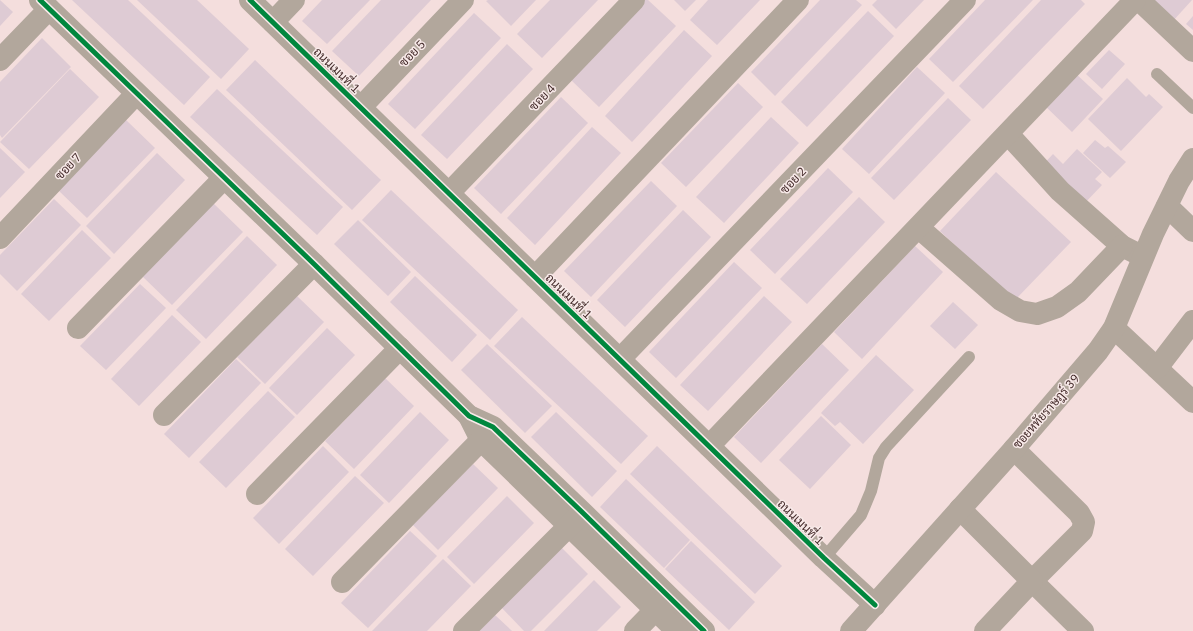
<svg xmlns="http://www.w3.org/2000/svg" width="1193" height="631" font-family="'IBM Plex Sans',Sarabun,sans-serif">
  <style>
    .building { fill: #decbd4 }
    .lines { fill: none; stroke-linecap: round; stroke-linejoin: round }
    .service { stroke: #b2a79c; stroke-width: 12 }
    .minor { stroke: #b2a79c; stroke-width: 22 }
    .cycleway-casing { stroke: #f8eae9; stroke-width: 8 }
    .cycleway { stroke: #00873e; stroke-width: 5 }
    .labels { text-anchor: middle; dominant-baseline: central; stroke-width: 3; stroke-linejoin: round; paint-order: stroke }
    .street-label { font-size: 12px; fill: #422928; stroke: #f8eae9 }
  </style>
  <rect width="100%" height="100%" fill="#f4dedd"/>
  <g class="building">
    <path d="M0 0 13 12 0 26Z"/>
    <path d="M72 0H128L210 77 184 105Z"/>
    <path d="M137 0H197L249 49 221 79Z"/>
    <path d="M322 0H370L327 44 302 21Z"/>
    <path d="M381 0H431L359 76 332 51Z"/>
    <path d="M488 0H536L511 26 486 1Z"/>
    <path d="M550 0H598L542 58 517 34Z"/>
    <path d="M645 0H648L676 26 599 107 570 79Z"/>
    <path d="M674 0H696L685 11Z"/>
    <path d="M708 0H760L717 45 690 20Z"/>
    <path d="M820 0H856L862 5 775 96 751 72Z"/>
    <path d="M877 0H924L896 29 872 5Z"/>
    <path d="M985 0H1033L953 82 929 59Z"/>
    <path d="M1041 0H1081L1085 4 983 109 959 86Z"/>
    <path d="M1148 0H1192L1172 22Z"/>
    <path d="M868 11 894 36 807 127 781 102Z"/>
    <path d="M474 13 501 38 415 129 388 104Z"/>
    <path d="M1193 16V30L1186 24Z"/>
    <path d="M684 30 712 56 632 142 605 116Z"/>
    <path d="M42 38 71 67 2 138 0 135V82Z"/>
    <path d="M507 44 533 69 447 159 421 135Z"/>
    <path d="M1109 50 1125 64 1102 89 1086 74Z"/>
    <path d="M255 60 381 180 352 210 226 90Z"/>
    <path d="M917 67 945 93 869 174 842 149Z"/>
    <path d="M70 69 99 97 29 169 0 142Z"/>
    <path d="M1074 72 1103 99 1072 132 1043 104Z"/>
    <path d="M1127 78 1146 97 1149 94 1163 107 1121 151 1088 119Z"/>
    <path d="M738 83 763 107 686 187 661 163Z"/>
    <path d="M217 89 343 207 317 235 190 117Z"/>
    <path d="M561 97 588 123 501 214 474 188Z"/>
    <path d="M948 98 971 120 894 200 871 178Z"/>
    <path d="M771 117 799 143 724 223 696 197Z"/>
    <path d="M126 120 155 148 87 218 58 190Z"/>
    <path d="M592 127 621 153 535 245 507 218Z"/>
    <path d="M1095 140 1105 148 1108 146 1126 162 1110 178 1083 153Z"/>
    <path d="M0 148 25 172 0 198Z"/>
    <path d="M1077 149 1102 172 1095 179 1102 185 1082 206 1041 167 1053 154 1063 164Z"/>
    <path d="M157 153 185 180 114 254 86 226Z"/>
    <path d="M828 168 853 192 775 274 750 250Z"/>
    <path d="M996 172 1071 242 1014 301 940 231Z"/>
    <path d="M651 181 677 206 591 297 564 271Z"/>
    <path d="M391 190 518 310 490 340 362 220Z"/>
    <path d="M859 197 885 222 807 304 780 279Z"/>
    <path d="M54 199 81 225 17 291 0 274V255Z"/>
    <path d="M213 203 243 232 172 305 142 276Z"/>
    <path d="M683 210 711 237 625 327 597 300Z"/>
    <path d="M358 220 411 272 388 296 334 244Z"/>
    <path d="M82 230 111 258 49 321 21 294Z"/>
    <path d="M247 236 277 265 206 339 176 310Z"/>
    <path d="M915 246 943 272 862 359 834 332Z"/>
    <path d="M734 262 762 288 676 378 649 352Z"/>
    <path d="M415 276 477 335 452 362 390 302Z"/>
    <path d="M140 284 166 308 106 370 80 346Z"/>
    <path d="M297 296 324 322 265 384 237 357Z"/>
    <path d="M764 296 792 322 708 411 680 385Z"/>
    <path d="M953 302 978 325 955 349 930 326Z"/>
    <path d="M172 315 201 342 139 406 111 379Z"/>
    <path d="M522 317 648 436 621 464 494 346Z"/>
    <path d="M327 328 355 355 297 415 269 388Z"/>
    <path d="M487 344 552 406 525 433 461 370Z"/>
    <path d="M822 344 849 370 761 463 734 437Z"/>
    <path d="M876 355 914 390 863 444 840 422 835 426 821 413Z"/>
    <path d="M236 359 261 383 189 458 164 434Z"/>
    <path d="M385 378 414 406 354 469 325 441Z"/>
    <path d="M268 391 295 417 226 488 199 462Z"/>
    <path d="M420 412 449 440 389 503 360 475Z"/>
    <path d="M556 412 617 471 592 497 531 437Z"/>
    <path d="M821 416 851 445 810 489 779 460Z"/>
    <path d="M323 446 349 472 279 544 253 518Z"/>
    <path d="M657 446 782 566 755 594 630 474Z"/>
    <path d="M473 464 498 488 438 550 413 525Z"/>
    <path d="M355 476 384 503 313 576 285 549Z"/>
    <path d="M626 479 690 540 664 568 600 507Z"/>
    <path d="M507 496 534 523 474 584 447 557Z"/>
    <path d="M410 531 437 556 368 628 341 603Z"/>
    <path d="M691 541 755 602 729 630 665 569Z"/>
    <path d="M561 547 588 574 531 631H524L501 607Z"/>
    <path d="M443 559 471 586 427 631H372Z"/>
    <path d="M594 580 621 607 597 631H544Z"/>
    <path d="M495 615 512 631H479Z"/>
  </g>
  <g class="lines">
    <g class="service">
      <path d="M1157 74 1193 108"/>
      <path d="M824 558 861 515 871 491 879 458 886 447 969 357"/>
    </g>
    <g class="minor">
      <path d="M40 0 314 264 469 416 493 427 583 513 704 631"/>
      <path d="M250 0 824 558 875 605"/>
      <path d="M1139 0 1193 51"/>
      <path d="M273 22 294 0"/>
      <path d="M0 60 49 9"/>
      <path d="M361 107 463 0"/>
      <path d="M1008 134 1060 191 1122 246 1136 253"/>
      <path d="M449 193 634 0"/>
      <path d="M1167 206 1193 231"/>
      <path d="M919 228 1001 300 1020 311 1037 314 1057 307 1078 292 1122 246"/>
      <path d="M0 238 136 94"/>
      <path d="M535 277 798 0"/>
      <path d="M78 328 224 178"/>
      <path d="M1114 328 1193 402"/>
      <path d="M620 359 965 0"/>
      <path d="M1157 368 1193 321"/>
      <path d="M164 415 314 264"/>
      <path d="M469 416 481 440 677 631"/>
      <path d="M709 446 1135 0"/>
      <path d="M1014 449 1079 513 1084 522 1082 531 1032 581 1083 631"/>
      <path d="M257 494 400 348"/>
      <path d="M960 509 1032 581 985 631"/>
      <path d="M342 582 491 430"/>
      <path d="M464 631 580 515"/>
      <path d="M635 631 666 599"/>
      <path d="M851 631 1014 449 1098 351 1114 328 1153 234 1179 181 1193 159"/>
    </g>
    <defs>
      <g id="cycleway">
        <path d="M40 0 314 264 469 416 493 427 583 513 704 631"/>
        <path d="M250 0 824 558 875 605"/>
      </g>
    </defs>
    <use href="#cycleway" class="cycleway-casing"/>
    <use href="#cycleway" class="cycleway"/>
  </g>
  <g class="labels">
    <g class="street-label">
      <text transform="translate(412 53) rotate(-46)">ซอย 5</text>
      <text transform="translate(337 70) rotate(44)">ถนนเมนที่ 1</text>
      <text transform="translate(542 97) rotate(-46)">ซอย 4</text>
      <text transform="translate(68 166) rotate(-47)">ซอย 7</text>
      <text transform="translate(793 180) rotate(-46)">ซอย 2</text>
      <text transform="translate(569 296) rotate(44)">ถนนเมนที่ 1</text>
      <text transform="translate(1046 411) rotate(-49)">ซอยหทัยราษฎร์ 39</text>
      <text transform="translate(801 522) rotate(44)">ถนนเมนที่ 1</text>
    </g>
  </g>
</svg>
